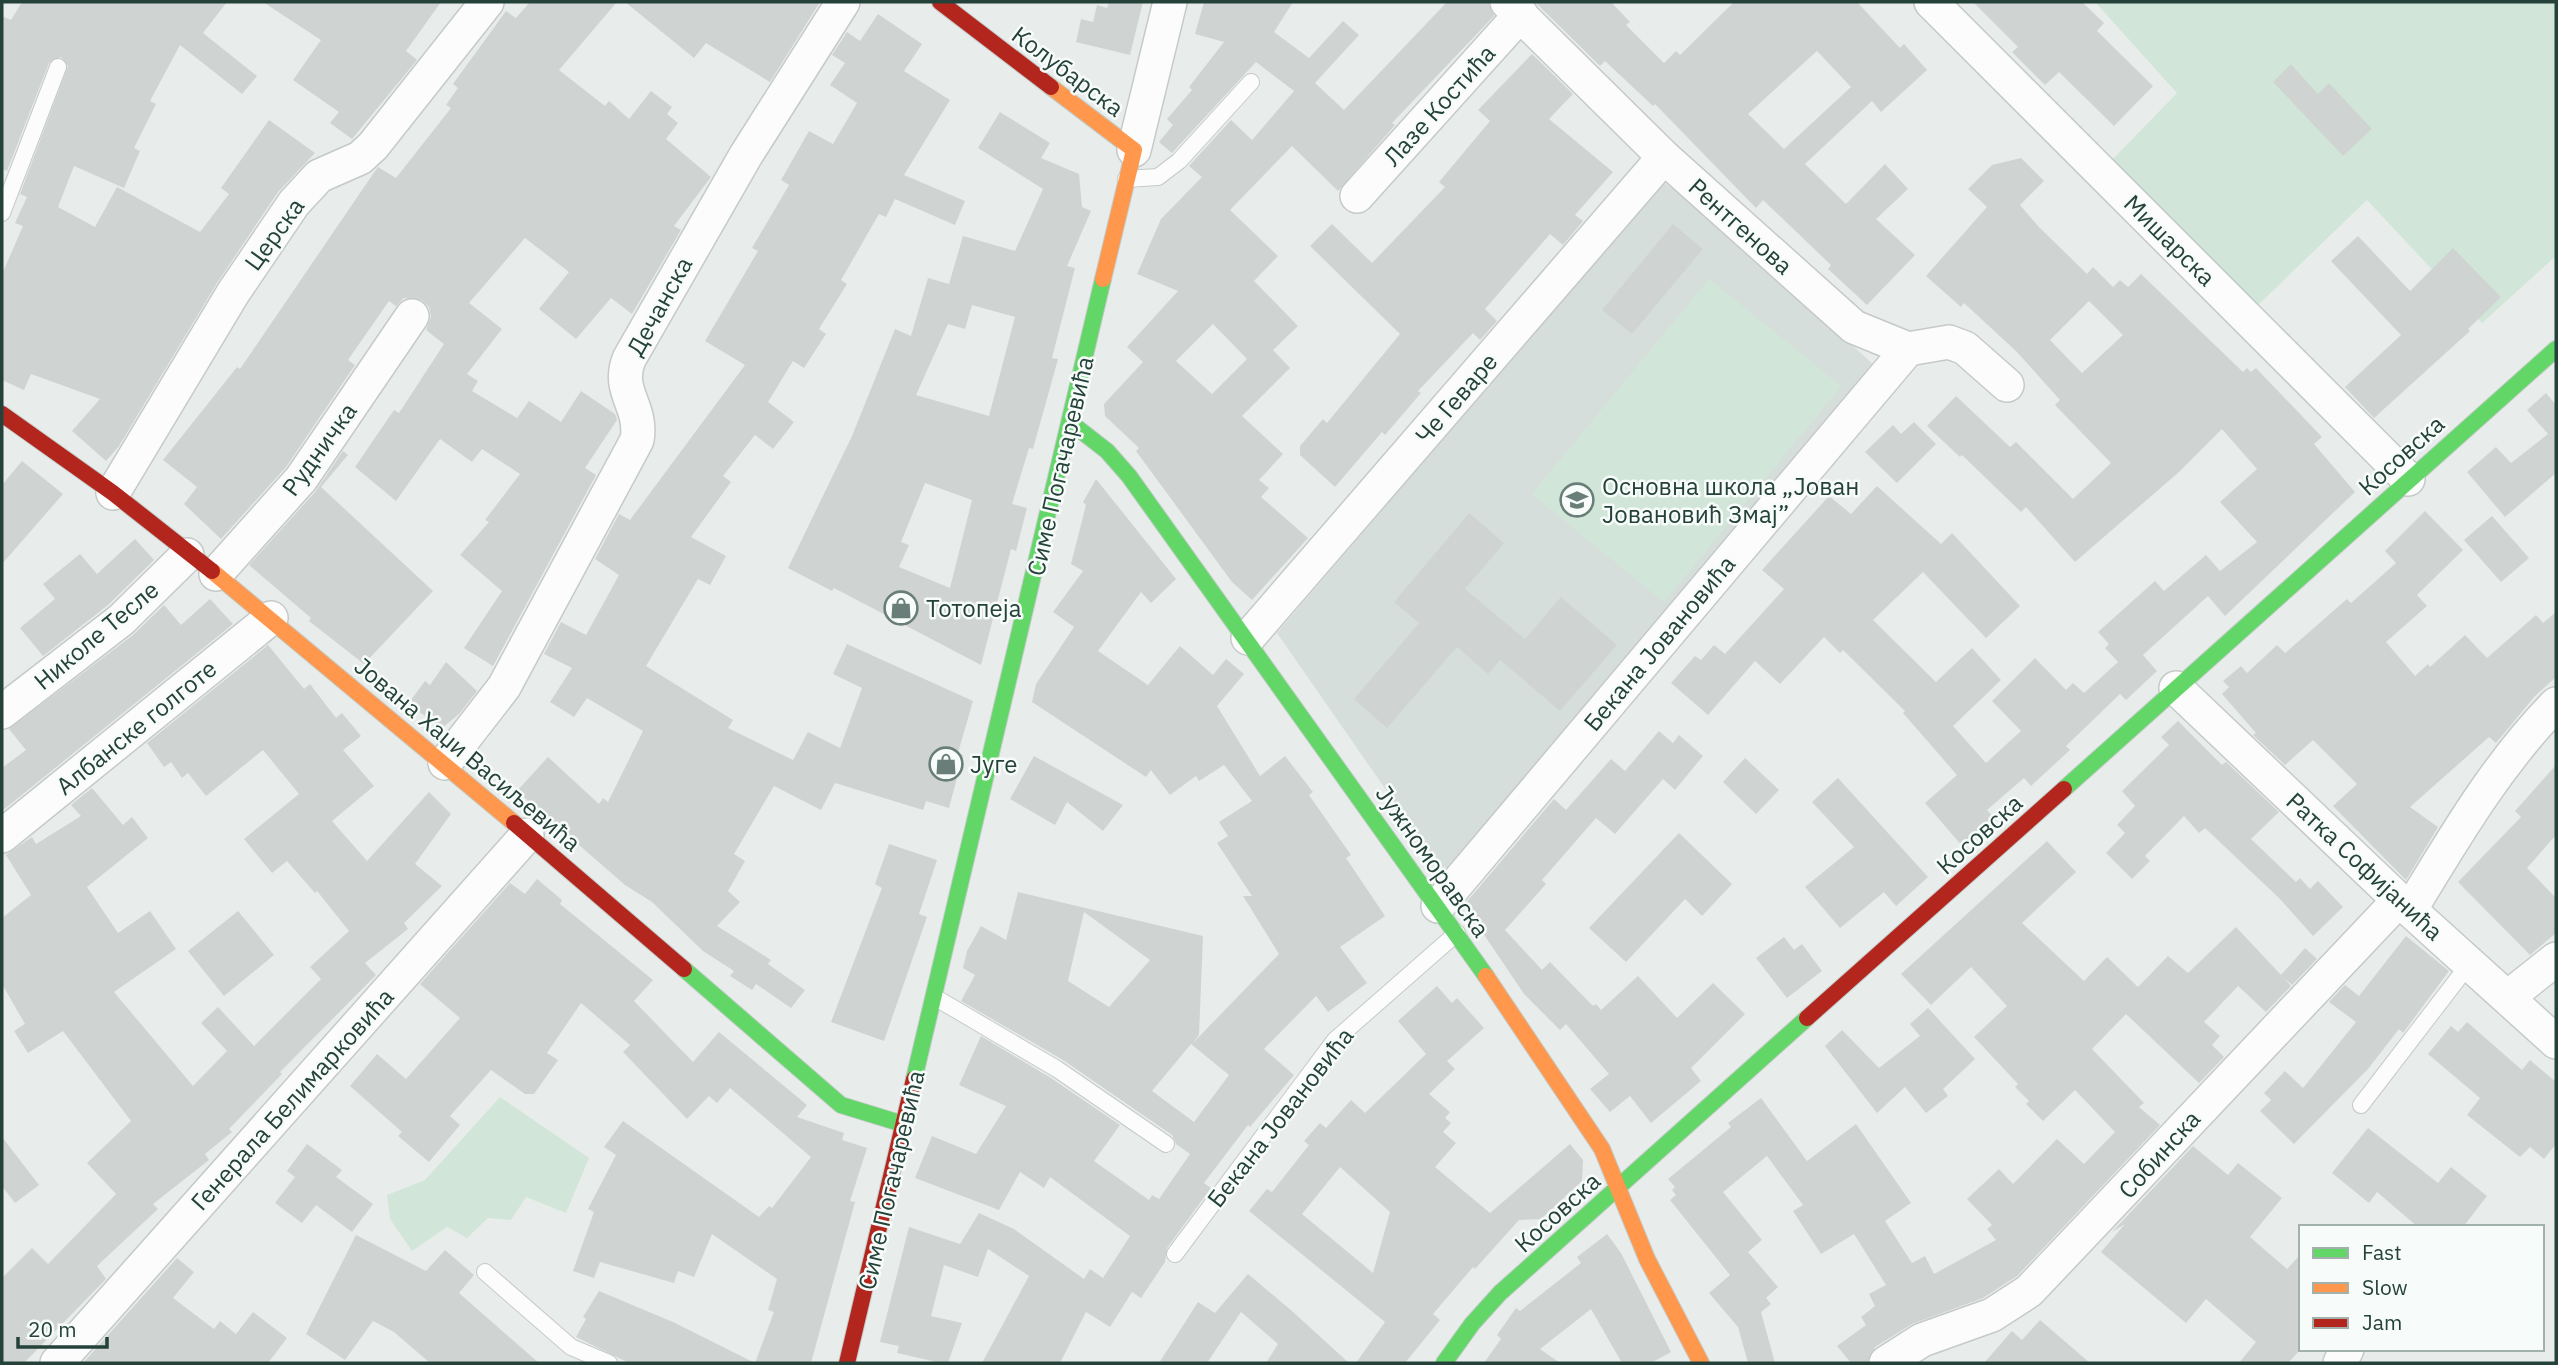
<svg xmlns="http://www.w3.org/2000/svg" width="2558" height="1365" font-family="'IBM Plex Sans',sans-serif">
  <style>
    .built { fill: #d6dedb }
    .green { fill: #d1e6d8 }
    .building { fill: #cfd4d2; fill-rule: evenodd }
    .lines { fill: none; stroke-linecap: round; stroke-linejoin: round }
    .lane-casing { stroke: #c5cac8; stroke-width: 18 }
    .street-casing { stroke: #c5cac8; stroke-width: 36 }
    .fast-casing { stroke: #c3cbc8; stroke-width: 18 }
    .slow-casing { stroke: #c3cbc8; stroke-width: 18 }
    .jam-casing { stroke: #c3cbc8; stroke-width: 18 }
    .lane { stroke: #fcfcfc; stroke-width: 16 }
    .street { stroke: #fcfcfc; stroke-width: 33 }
    .fast { stroke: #63d668; stroke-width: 16 }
    .slow { stroke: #ff974d; stroke-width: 16 }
    .jam { stroke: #b3261e; stroke-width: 16 }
    .labels { text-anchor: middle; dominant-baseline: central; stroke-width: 5; stroke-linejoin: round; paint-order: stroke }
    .street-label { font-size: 24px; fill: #24423a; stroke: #f7fbf9 }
    .poi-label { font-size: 24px; fill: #24423a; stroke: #f7fbf9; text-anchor: start }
  </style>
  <rect width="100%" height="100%" fill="#e8edeb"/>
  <path class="built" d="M1663 182 1731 233 1876 367 1445 875 1277 633Z"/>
  <g class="green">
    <path d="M2095 2H2556V256L2482 323 2367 200 2255 308 2111 161 2177 93Z"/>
    <path d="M1709 279 1841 386 1664 602 1532 494Z"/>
    <path d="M500 1097 589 1158 566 1213 526 1197 511 1220 488 1218 467 1238 447 1227 412 1251 390 1219 387 1195 425 1180Z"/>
  </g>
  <g class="building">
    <path d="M22 2H227L203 33 257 76 242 94 180 45 150 101 156 104 134 148 140 151 124 188 74 166 58 207 95 227 117 187 200 232 229 194 221 188 269 120 315 153 278 192 217 283 119 446 106 461 72 431 100 399 31 374 24 390 2 380V274L23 226 15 223 27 197 20 194 68 66 61 57 49 63 7 171 2 169V16L11 20Z"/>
    <path d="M263 2H441L406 51 417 60 352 139 330 123 339 112 293 80 321 40Z"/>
    <path d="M530 2H617L559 70 605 106 609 101 629 119 651 91 672 107 667 114 678 123 666 139 711 177 674 226 681 230 632 314 611 298 576 339 539 309 569 272 525 238 469 303 502 329 467 374 478 381 472 391 517 418 529 401 561 422 581 391 615 414 617 420 585 468 596 475 493 666 464 648 502 591 460 555 489 522 485 520 520 474 482 449 472 462 440 439 396 501 355 467 394 410 399 413 444 344 426 330 431 317 429 307 422 300 404 298 396 306 389 301 348 360 355 365 286 467 221 539 184 504 197 487 163 460 237 367 240 369 375 171 378 167 396 178 451 108 446 105 458 88 453 84 506 11 516 18Z"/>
    <path d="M625 2H820L770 82 706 43 694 58Z"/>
    <path d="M1109 2H1143L1130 55 1076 42 1081 19 1093 22 1097 5 1107 8Z"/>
    <path d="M1204 2H1293L1274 32 1309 58 1343 21 1359 35 1315 83 1344 110 1447 2H1488L1494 16 1392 123 1395 125 1338 191 1292 146 1230 210 1278 256 1254 281 1298 326 1273 350 1290 368 1242 416 1283 454 1259 480 1269 488 1261 497 1308 538 1252 600 1232 582 1136 451 1139 448 1105 416 1104 404 1143 362 1127 347 1178 291 1137 274 1161 219 1202 177 1189 166 1231 120 1252 140 1294 91 1256 62 1172 153 1159 142 1173 125 1167 119 1192 90 1189 87 1224 42 1195 34ZM1213 324 1247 359 1212 394 1176 361Z"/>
    <path d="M1535 2H1611L1630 22 1626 25 1664 63 1676 51 1680 55 1734 2H1857L1900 48 1904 44 1927 70 1881 112 1872 101 1805 164 1846 204 1885 164 1908 189 1876 219 1915 255 1867 305 1828 269 1831 265 1763 200 1756 208 1655 104 1653 106 1605 61 1600 66ZM1817 51 1851 87 1784 149 1748 114Z"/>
    <path d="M1973 2H2082L2104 23 2097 31 2153 86 2114 126 2059 72 2045 85 2012 52 2018 47Z"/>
    <path d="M878 14 922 44 904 71 950 100 904 175 965 201 955 225 895 199 886 217 879 214 841 280 847 284 819 329 826 334 804 368 793 361 768 402 794 422 773 449 755 435 723 476 731 482 691 537 726 556 710 585 698 579 646 666 733 720 728 728 793 760 808 732 840 748 862 688 833 674 847 644 973 701 958 753 963 755 949 808 926 801 923 810 835 783 821 810 774 786 734 854 745 861 728 891 740 902 717 926 771 960 768 964 805 990 791 1008 756 984 752 990 730 976 734 971 703 951 652 902 625 885 517 791 548 757 599 804 603 798 608 802 643 731 587 698 574 717 550 702 572 668 544 654 561 622 586 635 619 575 595 559 619 514 630 520 745 365 705 341 758 251 752 248 789 185 781 180 809 131 833 144 857 103 830 85 845 63 832 55 847 32 860 41Z"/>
    <path d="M1532 54 1573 94 1549 119 1613 172 1575 215 1583 221 1563 245 1550 234 1485 309 1497 321 1480 340 1473 333 1418 391 1421 393 1385 435 1382 432 1335 487 1300 455V446L1323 419 1327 423 1400 334 1310 246 1332 224 1372 263 1445 187 1439 182 1490 121 1478 110Z"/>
    <path d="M2291 64 2318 94 2329 83 2372 129 2343 156 2273 82Z"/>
    <path d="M1000 112 1050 143 1041 158 1079 174 1082 207 1091 211 1067 266 1075 268 1052 358 1058 359 1033 449 1029 448 1012 504 1027 508 1016 551 1011 549 981 665 834 588 832 591 788 568 852 436 895 329 911 336 928 278 949 284 963 236 1015 251 1043 189 978 148ZM972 305 1015 317 989 416 916 395 948 324 965 329ZM925 483 972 500 950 588 899 567 909 545 901 542Z"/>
    <path d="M2021 158 2044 181 2020 205 2038 226 2087 274 2093 267 2113 287 2120 280 2128 287 2141 274 2243 372 2247 368 2251 372 2256 368 2322 437 2314 444 2355 492 2225 616 2208 596 2143 655 2157 671 2126 700 2120 694 2066 746 2070 750 2031 786 2024 778 1987 810 1996 820 1964 848 1925 803 1957 775 1903 713 1905 711 1843 650 1840 653 1824 637 1780 684 1755 661 1708 715 1671 683 1695 656 1701 660 1714 645 1725 654 1784 589 1762 570 1829 496 1851 514 1877 486 1941 544 1952 533 2020 606 1986 638 1923 572 1873 620 1936 682 1972 648 2001 680 1953 726 1986 763 2021 731 1992 701 2035 658 2066 690 2073 683 2084 693 2118 662 2105 648 2109 644 2098 632 2155 581 2164 591 2206 555 2220 571 2257 542 2220 502 2257 469 2222 429 2179 472 2075 562 2026 507 2021 512 1962 455 1960 457 1927 426 1956 396 2010 447 2016 442 2073 499 2111 463 2055 405 2060 400 2016 351 1964 303 1961 307 1926 276 1987 207 1968 189 1992 165ZM2089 301 2123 335 2082 373 2050 340Z"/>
    <path d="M1673 224 1703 249 1632 334 1602 310Z"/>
    <path d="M2358 236 2410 291 2453 248 2501 297 2468 329 2470 331 2374 418 2345 387 2401 335 2331 261Z"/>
    <path d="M2546 393 2556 405V473L2505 517 2467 472 2496 447 2511 463 2548 434 2527 410Z"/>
    <path d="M1914 422 1936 444 1897 483 1865 452 1893 425 1901 434Z"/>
    <path d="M343 451 348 455 321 487 433 591 364 664 309 621 311 618 249 565 315 492Z"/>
    <path d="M22 461 63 494 2 564V485Z"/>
    <path d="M1096 479 1176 579 1151 603 1141 592 1098 651 1148 685 1180 646 1213 675 1226 659 1244 674 1217 706 1260 776 1285 756 1313 792 1309 795 1351 855 1346 858 1385 916 1340 947 1367 983 1328 1012 1316 996 1264 1049 1294 1075 1250 1127 1248 1125 1204 1183 1211 1188 1167 1248 1165 1262 1141 1298 1132 1292 1110 1327 1086 1312 1060 1363H982L1029 1276 988 1249 978 1277 944 1265 931 1316 962 1323 948 1363H941L897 1353 899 1346 880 1342 909 1227 960 1244 979 1213 1014 1229 1084 1279 1090 1269 1103 1278 1130 1236 1050 1177 1044 1188 1020 1172 999 1210 915 1178 932 1136 976 1154 1006 1106 959 1085 981 1036 1051 1078 1120 1125 1094 1161 1149 1200 1152 1195 1159 1199 1190 1154 1176 1144 1172 1135 1063 1060 961 1001 975 975 963 968 967 951 981 926 1006 940 1018 892 1203 936 1199 1035 1192 1044 1279 954 1243 896H1252L1217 843 1228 836 1219 822 1252 801 1224 765 1199 781 1196 776 1170 795 1151 770 1146 777 1032 702 1036 684 1074 627 1053 612 1083 571 1071 564 1086 505 1083 502ZM1084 912 1150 960 1109 1007 1068 981ZM1191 1044 1229 1075 1194 1122 1152 1091Z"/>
    <path d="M2425 511 2463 550 2417 595 2427 606 2386 642 2415 676 2428 664 2430 667 2465 635 2487 658 2536 615 2543 623 2556 612V677L2535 696 2496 743 2489 737 2410 807 2438 827 2406 880 2333 806 2357 784 2313 740 2285 765 2253 735 2256 733 2222 694 2229 687 2223 681 2241 666 2247 673 2277 645 2285 653 2347 599 2351 603 2396 563 2385 551Z"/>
    <path d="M1469 513 1504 543 1465 589 1525 639 1561 597 1617 645 1560 711 1500 660 1488 674 1457 647 1387 728 1354 699 1419 623 1394 602Z"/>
    <path d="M2492 516 2529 558 2501 582 2464 540Z"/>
    <path d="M135 539 154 560 108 605 43 656 20 628 55 599 43 584 80 554 97 574Z"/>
    <path d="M210 599 233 624 2 811V768L26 750 9 729 133 635 164 605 181 625Z"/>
    <path d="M268 645 304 689 310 684 336 718 342 713 361 736 343 750 374 786 332 821 367 861 429 792 451 814 415 864 442 886 404 923 408 929 365 963 376 975 280 1072 282 1074 229 1129 232 1132 205 1154 209 1160 153 1204 158 1209 97 1266 106 1279 24 1363H2V1278L32 1248 48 1264 116 1194 87 1163 131 1121 63 1031 28 1053 14 1031 25 1024 2 984V918L31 895 6 855 32 837 36 844 81 816 71 805 92 788 123 825 132 817 148 838 87 887 118 933 150 911 176 949 114 992 193 1086 227 1051 201 1023 218 1007 254 1046 321 979 310 967 349 931 317 891 315 893 287 861 272 873 244 839 299 794 263 750 206 796 188 773 182 778 171 762 164 767 147 743Z"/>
    <path d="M446 662 477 691 459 714 442 728 408 704 425 681 430 685Z"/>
    <path d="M2178 721 2222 765 2226 762 2279 812 2251 839 2296 882 2300 878 2310 889 2318 881 2343 907 2313 936 2279 898 2205 828 2199 833 2184 816 2145 856 2150 861 2132 879 2106 853 2125 833 2117 825 2135 806 2122 791 2169 745 2161 737Z"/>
    <path d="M1659 731 1673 743 1679 735 1703 756 1675 790 1663 779 1615 834 1596 818 1542 880 1546 884 1505 930 1542 970 1550 962 1593 1006 1596 1004 1601 1010 1638 976 1677 1018 1713 983 1745 1014 1691 1068 1701 1081 1651 1123 1630 1096 1610 1112 1590 1089 1609 1074 1566 1024 1560 1030 1524 994 1464 905 1554 799 1566 810 1611 759 1625 771Z"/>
    <path d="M1034 756 1123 805 1103 831 1067 802 1055 825 1010 799Z"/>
    <path d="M1745 758 1779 790 1756 814 1723 782Z"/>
    <path d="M2556 765V835L2527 868 2556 898V933L2530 955 2458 882 2521 817 2515 811Z"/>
    <path d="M1838 778 1928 877 1896 906 1884 892 1840 928 1805 887 1854 847 1812 802Z"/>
    <path d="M1679 833 1732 884 1702 916 1685 899 1626 962 1589 928Z"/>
    <path d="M2047 841 2076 872 2022 923 2084 981 2107 957 2138 987 2168 956 2188 973 2236 927 2281 975 2305 948 2317 959 2292 985 2284 978 2291 986 2266 1012 2238 986 2204 1022 2220 1036 2212 1045 2224 1057 2199 1083 2126 1014 2092 1049 2144 1103 2139 1107 2160 1125 2017 1276 1983 1298 1912 1324 1875 1347 1867 1363H1851L1837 1346 1866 1325 1861 1317 1875 1306 1869 1294 1886 1285 1854 1234 1821 1254 1793 1211 1803 1205 1767 1156 1723 1192 1762 1240 1748 1252 1778 1287 1766 1298 1771 1304 1761 1312 1775 1363H1748L1738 1327 1709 1293 1730 1275 1670 1200 1676 1195 1672 1190 1675 1187 1668 1179 1731 1127 1728 1123 1761 1098 1807 1161 1856 1124 1911 1203 1885 1221 1912 1263 1925 1256 1934 1274 1996 1240 1987 1229 1992 1225 1967 1199 1999 1169 2013 1184 2057 1139 2084 1164 2115 1132 2075 1090 2043 1121 2026 1104 2029 1101 2015 1087 2018 1084 1974 1037 2007 1006 1971 967 1931 1005 1901 974Z"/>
    <path d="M889 844 937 860 919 914 927 917 884 1041 831 1022 882 888 875 884Z"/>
    <path d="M537 879 562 900 560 904 653 980 634 1001 693 1062 719 1032 807 1105 797 1117 844 1133 842 1140 867 1148 850 1201 855 1202 811 1363H629L576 1337 586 1319 583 1317 599 1291 673 1322 755 1363 774 1312 768 1310 777 1279 712 1234 694 1277 678 1271 674 1283 600 1262 594 1278 573 1271 594 1212 588 1209 616 1155 604 1147 623 1121 759 1217 769 1206 772 1208 811 1157 730 1088 717 1103 709 1096 687 1119 623 1052 630 1045 581 1003 547 1053 558 1060 534 1094H525L491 1070 450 1116 460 1125 429 1162 398 1136 402 1132 350 1086 377 1054 406 1079 460 1018 420 984 510 883 525 894Z"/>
    <path d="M238 911 274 955 224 996 188 951Z"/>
    <path d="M2406 936 2449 971 2403 1033 2399 1029 2368 1069 2294 1144 2260 1111 2271 1100 2264 1093 2285 1071 2303 1088 2356 1022 2329 1002 2345 985 2359 996Z"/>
    <path d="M1784 937 1794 950 1802 944 1822 971 1787 998 1756 958Z"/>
    <path d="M1437 986 1452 1003 1457 998 1484 1028 1447 1061 1455 1069 1429 1094 1450 1112 1445 1118 1451 1123 1443 1132 1456 1143 1435 1167 1490 1213 1570 1144 1583 1160 1582 1181 1541 1219 1519 1220 1475 1269 1473 1267 1433 1314 1440 1320 1405 1363H1356L1385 1322 1249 1211 1267 1189 1272 1192 1309 1145 1304 1141 1320 1123 1326 1128 1351 1100 1365 1113 1426 1054 1398 1021ZM1340 1167 1390 1212 1373 1273 1302 1214Z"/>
    <path d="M1928 1008 1975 1059 1943 1089 1948 1096 1926 1113 1905 1087 1877 1113 1825 1046 1842 1030 1879 1068 1920 1036 1910 1024Z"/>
    <path d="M2467 1022 2522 1070 2530 1060 2556 1082V1144L2544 1159 2530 1147 2520 1157 2467 1115 2480 1098 2428 1054 2451 1026 2458 1032Z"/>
    <path d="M2368 1128 2438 1183 2451 1167 2487 1196 2463 1227H2418L2377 1192 2369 1203 2332 1173Z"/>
    <path d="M2 1137 39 1185 15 1203 2 1186Z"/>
    <path d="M307 1144 342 1170 336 1177 373 1204 352 1232 316 1205 302 1223 275 1203 295 1177 287 1171Z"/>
    <path d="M2193 1146 2228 1175 2238 1163 2282 1198 2250 1237 2287 1269 2301 1254V1349L2288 1363H2239L2256 1342 2206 1299 2186 1323 2101 1252 2125 1224 2112 1232Z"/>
    <path d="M1607 1234 1621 1253 1671 1352 1651 1363H1622L1591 1309 1540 1349 1560 1363H1484L1501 1339 1497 1335 1516 1308 1520 1311 1581 1263 1577 1257Z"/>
    <path d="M356 1235 426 1271 445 1250 474 1275 459 1293 539 1363H430L394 1332 373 1321 345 1360 306 1334Z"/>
    <path d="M177 1258 194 1272 173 1298 214 1329 220 1321 236 1334 253 1312 287 1338 268 1363H83Z"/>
    <path d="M1248 1274 1292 1311 1349 1363H1266L1278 1344 1241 1312 1207 1363H1159L1198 1302 1215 1313Z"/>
    <path d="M2040 1320 2090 1363H1984L2012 1331 2022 1340Z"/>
  </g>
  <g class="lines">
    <defs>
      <g id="lane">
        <path d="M1126 179 1158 177 1179 161 1251 82"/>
        <path d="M2 213 58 67"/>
        <path d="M936 998 1057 1069 1166 1144"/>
        <path d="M2361 1105 2470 963"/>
        <path d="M1175 1254 1335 1040 1457 933"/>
        <path d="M485 1272 571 1347 609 1363"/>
      </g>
      <g id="street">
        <path d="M1507 2 1664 157 1854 327 1908 349 1949 342 1965 348 2007 385"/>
        <path d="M1931 2 2408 479"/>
        <path d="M1134 150 1170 2"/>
        <path d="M1357 196 1521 14"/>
        <path d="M113 493 233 293 294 203 319 176 360 158 373 146 487 2"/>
        <path d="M216 574 301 479 412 316"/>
        <path d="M1248 638 1664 157"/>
        <path d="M2176 688 2399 900 2556 1042"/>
        <path d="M2 712 121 620 187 555"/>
        <path d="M445 763 504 687 637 440C643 406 616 392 629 359L746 155 843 2"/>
        <path d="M2 836 271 618"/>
        <path d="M1438 906 1908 349"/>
        <path d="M2410 910C2454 838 2497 764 2556 704"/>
        <path d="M2508 997 2556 959"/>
        <path d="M57 1363 527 835"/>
        <path d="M1886 1363 1922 1340 1992 1315 2029 1291 2399 900"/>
        <path d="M2340 1363 2347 1349"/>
      </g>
      <g id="fast">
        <path d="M1071 423 1107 451 1129 476 1486 976"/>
        <path d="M2064 789 2556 349"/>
        <path d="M684 969 841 1105 903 1124"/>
        <path d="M914 1079 1103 279"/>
        <path d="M1444 1363 1472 1324 1500 1293 1807 1018"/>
      </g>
      <g id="slow">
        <path d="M1051 87 1134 150 1103 279"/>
        <path d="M212 571 514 823"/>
        <path d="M1486 976 1602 1149 1647 1259 1701 1363"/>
      </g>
      <g id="jam">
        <path d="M940 2 1051 87"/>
        <path d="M2 414 113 493 212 571"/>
        <path d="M514 823 684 969"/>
        <path d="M1807 1018 2064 789"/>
        <path d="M847 1363 914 1079"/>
      </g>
    </defs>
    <use href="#lane" class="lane-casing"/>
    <use href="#street" class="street-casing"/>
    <use href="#fast" class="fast-casing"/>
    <use href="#slow" class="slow-casing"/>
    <use href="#jam" class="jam-casing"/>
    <use href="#lane" class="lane"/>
    <use href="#street" class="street"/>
    <use href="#fast" class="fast"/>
    <use href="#slow" class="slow"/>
    <use href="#jam" class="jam"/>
  </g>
  <defs>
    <symbol id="school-ring" viewBox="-11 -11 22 22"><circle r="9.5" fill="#f7fbf9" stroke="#697e78" stroke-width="1.5"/><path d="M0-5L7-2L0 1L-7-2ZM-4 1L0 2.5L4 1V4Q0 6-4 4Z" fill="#697e78"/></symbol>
    <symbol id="shop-ring" viewBox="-11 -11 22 22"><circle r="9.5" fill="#f7fbf9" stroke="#697e78" stroke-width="1.5"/><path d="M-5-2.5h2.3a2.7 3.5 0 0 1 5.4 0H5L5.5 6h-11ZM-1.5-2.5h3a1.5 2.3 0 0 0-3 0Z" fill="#697e78"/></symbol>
  </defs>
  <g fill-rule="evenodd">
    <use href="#school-ring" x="1558" y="481" width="38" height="38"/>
    <use href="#shop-ring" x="882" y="589" width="38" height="38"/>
    <use href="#shop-ring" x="927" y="745" width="38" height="38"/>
  </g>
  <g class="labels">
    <g class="street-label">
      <text transform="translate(1068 71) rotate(37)">Колубарска</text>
      <text transform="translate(1439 105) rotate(-48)">Лазе Костића</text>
      <text transform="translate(1741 226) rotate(42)">Рентгенова</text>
      <text transform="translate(274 234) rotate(-54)">Церска</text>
      <text transform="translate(2170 240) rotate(45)">Мишарска</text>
      <text transform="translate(659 306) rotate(-61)">Дечанска</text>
      <text transform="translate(1456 398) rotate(-49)">Че Геваре</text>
      <text transform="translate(319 449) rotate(-54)">Рудничка</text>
      <text transform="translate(2401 455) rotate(-42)">Косовска</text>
      <text transform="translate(1060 466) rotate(-77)">Симе Погачаревића</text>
      <text transform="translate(96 635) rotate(-40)">Николе Тесле</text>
      <text transform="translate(1659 643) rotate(-50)">Бекана Јовановића</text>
      <text transform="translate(136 727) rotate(-39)">Албанске голготе</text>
      <text transform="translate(468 754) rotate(40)">Јована Хаџи Васиљевића</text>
      <text transform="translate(1979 834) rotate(-42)">Косовска</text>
      <text transform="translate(1433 861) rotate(55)">Јужноморавска</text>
      <text transform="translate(2365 866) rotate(43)">Ратка Софијанића</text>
      <text transform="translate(292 1099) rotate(-48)">Генерала Белимарковића</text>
      <text transform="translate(1280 1117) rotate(-52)">Бекана Јовановића</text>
      <text transform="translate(2159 1154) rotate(-48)">Собинска</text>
      <text transform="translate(891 1180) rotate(-77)">Симе Погачаревића</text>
      <text transform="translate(1557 1212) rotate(-42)">Косовска</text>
    </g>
    <g class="poi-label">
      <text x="1602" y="486">Основна школа „Јован<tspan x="1602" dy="28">Јовановић Змај”</tspan></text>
      <text x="926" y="608">Тотопеја</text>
      <text x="970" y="764">Југе</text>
    </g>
  </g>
  <rect width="2558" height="1365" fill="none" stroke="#24423a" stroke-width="7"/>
  <rect x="2299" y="1225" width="245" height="126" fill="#f7fbf9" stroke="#a3b1ad" stroke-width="2"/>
  <rect x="2313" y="1248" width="35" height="10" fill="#63d668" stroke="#a3b1ad" stroke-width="2"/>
  <text x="2362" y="1260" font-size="21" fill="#24423a">Fast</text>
  <rect x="2313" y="1283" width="35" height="10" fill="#ff974d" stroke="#a3b1ad" stroke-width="2"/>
  <text x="2362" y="1295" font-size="21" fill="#24423a">Slow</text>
  <rect x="2313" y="1318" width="35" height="10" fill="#b3261e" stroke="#a3b1ad" stroke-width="2"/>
  <text x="2362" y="1330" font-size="21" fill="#24423a">Jam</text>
  <path d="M18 1337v10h89v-10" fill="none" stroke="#24423a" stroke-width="3.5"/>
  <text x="28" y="1337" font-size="21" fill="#24423a" stroke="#f7fbf9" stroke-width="5" paint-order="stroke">20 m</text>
</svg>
